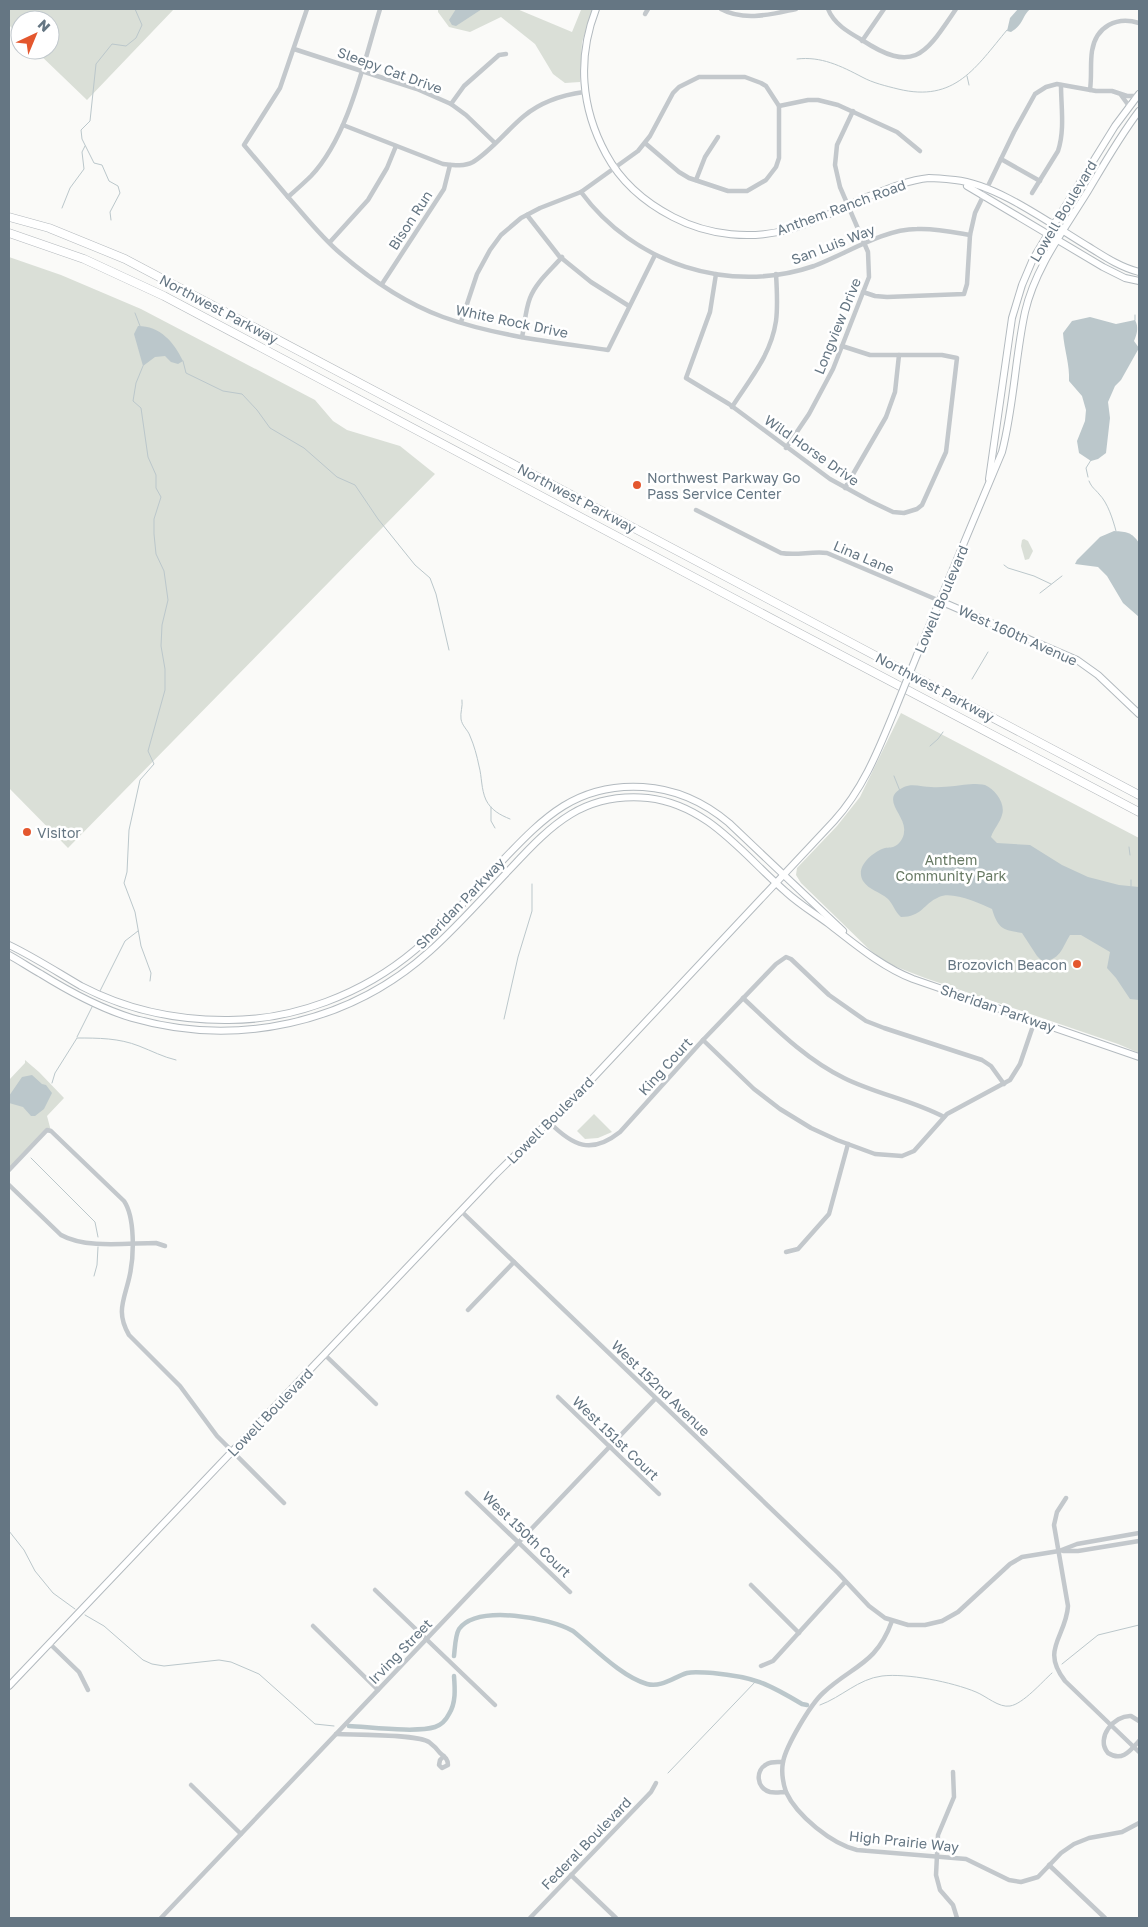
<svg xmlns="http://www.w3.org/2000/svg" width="1148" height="1927" font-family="'Golos Text',sans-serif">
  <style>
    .green { fill: #dadfd7 }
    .water { fill: #bbc7cb }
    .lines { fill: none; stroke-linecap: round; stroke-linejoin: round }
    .stream { stroke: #bbc7cb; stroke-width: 1 }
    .canal { stroke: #bbc7cb; stroke-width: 4.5 }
    .secondary-casing { stroke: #b3babf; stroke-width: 8 }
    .highway-casing { stroke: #b4b9bd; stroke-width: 9 }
    .street { stroke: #c3c8cc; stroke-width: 4.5 }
    .secondary { stroke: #fff; stroke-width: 6 }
    .highway { stroke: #fff; stroke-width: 8 }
    .secondary-bridge-casing { stroke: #b3babf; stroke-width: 8; stroke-linecap: butt }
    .secondary-bridge { stroke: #fff; stroke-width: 6 }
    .poi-dot { fill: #e4572e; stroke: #fff; stroke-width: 2 }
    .labels { text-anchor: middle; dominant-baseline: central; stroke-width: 5; stroke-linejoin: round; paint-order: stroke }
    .street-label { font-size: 14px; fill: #657683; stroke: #fff }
    .poi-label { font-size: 14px; fill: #657683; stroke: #fff; text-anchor: start }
    .park-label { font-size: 14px; fill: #687a64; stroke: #fff }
  </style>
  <rect width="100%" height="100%" fill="#fafaf8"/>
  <g class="green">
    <path d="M9 9H174L87 100 35 50H50V20H20V36L9 25Z"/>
    <path d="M438 9H517L572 32 581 10 580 9H593L582 42 580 82 565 83 553 74 535 44 501 17 470 32 449 27 438 12Z"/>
    <path d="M9 257 61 275 141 309 315 400 333 421 347 430 400 446 435 474 68 848 9 788Z"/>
    <path d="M1024 539 1028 541 1033 551 1029 559 1025 560 1021 546 1022 540Z"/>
    <path d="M901 713 1139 838V1053L1118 1044 925 978 894 966 876 956 801 883 796 875 797 868 837 826 860 797Z"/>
    <path d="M25 1060 39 1072 64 1098 47 1116 51 1131 47 1130 9 1170V1080L25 1063Z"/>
    <path d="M594 1114 612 1132 598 1138 585 1139 577 1131Z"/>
  </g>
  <g class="water">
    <path d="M456 9H482L456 26 452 25 449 20Z"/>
    <path d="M1018 9H1030C1021 18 1024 24 1011 32L1007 31 1010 18Z"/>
    <path d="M1090 317 1116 324 1135 320C1139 327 1137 334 1134 341L1139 348 1121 380 1115 386 1108 402 1110 418 1106 453 1098 459 1091 461 1079 453 1077 441 1085 421 1086 410 1082 396 1069 381C1070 365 1064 349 1063 333L1072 321Z"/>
    <path d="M138 326C160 326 174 342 183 361L178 364 171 362 165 356 155 357 143 366 134 334Z"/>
    <path d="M1114 531C1127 532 1132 532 1139 543V617L1123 603 1107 576 1098 567 1075 564 1077 560 1100 537Z"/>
    <path d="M973 784C976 784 982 784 985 785 995 789 1006 804 1002 815 1000 823 994 828 991 837L997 843 1030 845 1062 865 1088 877 1119 885 1139 887V1000L1130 999 1116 978 1107 968 1110 952 1081 935H1070C1062 948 1060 961 1042 961L1037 956 1022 933C1003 930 998 929 992 909 979 903 952 891 939 897 923 904 922 917 901 917 895 912 893 904 888 899 880 892 869 890 863 881 855 867 871 854 882 849 886 847 890 848 893 847 899 845 904 838 904 832 907 815 878 799 904 787 912 783 923 787 931 787 945 788 959 785 973 784Z"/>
    <path d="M32 1075 42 1084 46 1085 52 1093 44 1109 35 1116H31L23 1107 9 1103V1096L22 1077Z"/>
  </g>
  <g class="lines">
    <g class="stream">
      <path d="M797 59C821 56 841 66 862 77 873 83 886 86 898 89 955 103 976 67 1007 30"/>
      <path d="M967 76 969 85"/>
      <path d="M62 208 70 188 84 169 82 152 85 146"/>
      <path d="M111 220 110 212 120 193 118 186 109 181 102 165 94 163 82 139 81 130 90 121 96 64 112 44 126 46 136 38 142 25 135 9"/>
      <path d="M135 313 140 326"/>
      <path d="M1135 320V315"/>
      <path d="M183 361 186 373 223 391 242 394 257 410 270 428 304 448 337 477 355 485 378 519 415 565 430 578 436 594 449 650"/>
      <path d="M143 366 136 383 133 401 141 408 148 457 156 475V488L161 497 154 519V534L156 554 164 571 168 600 162 625 161 646 165 669V690L148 751 154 764 140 780 129 830 127 872 124 883 135 912 141 946 151 973 150 981"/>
      <path d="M1088 477 1086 468 1091 460"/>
      <path d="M1089 481C1092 488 1095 489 1099 494 1108 503 1113 520 1116 531"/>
      <path d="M1004 565 1008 568 1034 576 1051 584"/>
      <path d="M1040 593 1062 576"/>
      <path d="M972 679 988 652"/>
      <path d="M462 700C463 706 460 713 461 719 462 726 468 730 470 736 474 745 477 756 479 766 482 777 481 789 486 800 491 810 500 815 510 819"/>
      <path d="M930 746 938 739 943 732"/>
      <path d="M894 776 900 791"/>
      <path d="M491 807V821L495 828"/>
      <path d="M1129 847 1130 855"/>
      <path d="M1131 886V880"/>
      <path d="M99 993 125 941 138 931"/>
      <path d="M504 1019 518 957 532 911V884"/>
      <path d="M77 1037 93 1005"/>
      <path d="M52 1083 55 1073 77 1038C98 1038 119 1038 139 1046 152 1051 163 1057 176 1060"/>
      <path d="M31 1158 95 1222 98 1237"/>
      <path d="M94 1276 97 1265 98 1247"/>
      <path d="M9 1531 24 1550 35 1571 53 1593 75 1609"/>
      <path d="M85 1615 104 1626 143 1660 152 1664 164 1666 219 1660 231 1662 259 1674 315 1724 334 1726"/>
      <path d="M1062 1664 1098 1635 1139 1625"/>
      <path d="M820 1705C842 1697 858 1679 882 1676 907 1673 952 1682 976 1692 986 1696 999 1708 1010 1706 1023 1704 1042 1682 1052 1673"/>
      <path d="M668 1773 757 1680"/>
    </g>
    <g class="canal">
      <path d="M454 1656C455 1648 455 1636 459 1629 478 1604 550 1618 573 1631 594 1648 622 1677 647 1684 661 1688 674 1677 687 1673 695 1671 705 1673 713 1673 754 1677 767 1683 802 1704L807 1705"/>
      <path d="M349 1726C370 1727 416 1733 435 1727 441 1725 446 1720 449 1714 456 1703 455 1689 454 1676"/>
    </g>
    <defs>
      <g id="secondary">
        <path d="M596 9C577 58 581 108 606 154 621 182 646 203 673 217 709 236 752 240 791 229 817 221 842 208 867 197 887 189 908 180 929 178 937 178 946 179 955 180 997 184 1052 225 1089 247 1105 257 1120 267 1139 272"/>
        <path d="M967 186 1103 267 1125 278 1139 281"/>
        <path d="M989 479 1012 318 1022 285 1033 259 1048 234 1115 126 1139 94"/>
        <path d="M940 601 1077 660 1098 675 1139 714"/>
        <path d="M917 655 1002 452C1014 406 1015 358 1025 312 1035 268 1064 230 1088 191 1104 164 1120 136 1139 111"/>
        <path d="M9 945C34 957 57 972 81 986 125 1009 175 1020 225 1020 293 1021 363 994 415 950 447 923 474 891 502 861 544 817 577 783 643 787 676 789 704 802 729 823L843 931"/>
        <path d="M9 955C20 961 30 968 41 974 70 992 99 1008 132 1018 236 1048 349 1024 430 951 459 925 485 895 512 867 552 824 584 792 648 798 709 805 743 855 786 892 799 904 814 913 829 924 855 944 882 967 913 979L1139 1057"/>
        <path d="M9 1686 495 1175 592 1079 834 821C863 789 878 751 894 712"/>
      </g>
      <g id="highway">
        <path d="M9 217 49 228 125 259 1139 795"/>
        <path d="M9 233 84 259 164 296 780 623 1139 812"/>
      </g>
    </defs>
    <use href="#secondary" class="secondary-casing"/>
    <use href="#highway" class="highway-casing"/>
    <g class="street">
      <path d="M307 9 280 88 244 145 288 197C296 190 304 183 311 176 349 136 364 61 380 9"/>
      <path d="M721 9C745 22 772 14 796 9"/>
      <path d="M828 9C834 24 848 32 862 40 915 75 926 53 956 9"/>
      <path d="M645 14 648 9"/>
      <path d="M862 41 884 9"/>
      <path d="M294 49 417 89 451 104 466 115 495 143"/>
      <path d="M1090 90C1092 75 1090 64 1092 51 1096 26 1117 16 1139 23"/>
      <path d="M1121 95 1129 106"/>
      <path d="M451 104 464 86 499 55 506 54"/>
      <path d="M779 106 808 100H818L838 105 897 132 920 151"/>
      <path d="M343 125 443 164C452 165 464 167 473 162 491 151 508 129 524 116 542 101 562 95 584 92"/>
      <path d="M1001 159 1040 181"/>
      <path d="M696 180 705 157 718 137"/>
      <path d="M581 192C634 264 729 295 814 266 846 254 883 229 917 229 935 228 953 232 970 235"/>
      <path d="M1032 193 1058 151C1065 130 1061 106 1061 85"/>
      <path d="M288 197C305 216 321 237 340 253 370 279 405 303 443 317 496 336 553 342 608 350L655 255"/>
      <path d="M527 215 559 256 591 282 629 306"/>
      <path d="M330 242 368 200 387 168 396 146"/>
      <path d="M716 274 710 312 686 378 729 404 830 479 870 501 893 512 904 513 917 509 922 505 946 452 957 358 942 355H870L842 346"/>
      <path d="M382 284 444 189 450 165"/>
      <path d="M863 292 875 296 887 297 964 294 967 284 970 235 975 213 1014 132 1035 94 1046 87 1057 84 1096 91H1112L1127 96H1137"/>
      <path d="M461 322 477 274 490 250 501 235 521 218 540 208 581 192 638 151 650 136 673 93 679 87 699 77H745L761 83 766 86 779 106V158L776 167 766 180 747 191H728L689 178 679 172 645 143"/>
      <path d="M522 337C525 324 525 311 530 298 536 282 551 270 562 257"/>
      <path d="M732 407C750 379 771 355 776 321 778 306 777 290 776 274"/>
      <path d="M786 448 809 414 833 369 869 277 868 252 840 187 835 165 837 145 853 111"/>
      <path d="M845 488 886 417 895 392 899 355"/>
      <path d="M696 510 781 553C797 556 811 551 827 553L940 601"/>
      <path d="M743 998C774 1027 805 1059 844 1078 876 1094 912 1100 944 1117"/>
      <path d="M703 1040 754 1089 780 1109 811 1128 837 1140 875 1154 902 1156 914 1151 947 1114 1010 1080 1020 1064 1035 1020"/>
      <path d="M549 1122C573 1146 591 1155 620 1132L703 1040 776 964 786 957 791 959 829 995 866 1021 884 1028 982 1060 991 1066 1004 1084"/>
      <path d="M9 1170 47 1130 51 1131 124 1201C135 1217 134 1255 130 1274 125 1299 115 1311 129 1335L180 1386 217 1436 284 1503"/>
      <path d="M9 1185 61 1235C86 1249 128 1243 156 1243L165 1246"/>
      <path d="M461 1211 838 1573 869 1606 885 1618 908 1625H925L942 1621 958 1612 1010 1564 1022 1557 1059 1551 1077 1544 1139 1533"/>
      <path d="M786 1252 798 1249 829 1214 848 1144"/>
      <path d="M468 1310 514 1262"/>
      <path d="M325 1355 376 1404"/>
      <path d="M558 1397 659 1494"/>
      <path d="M467 1493 570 1592"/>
      <path d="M1066 1498 1057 1512 1054 1525 1068 1606C1066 1637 1040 1649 1065 1681L1139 1752"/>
      <path d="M1063 1551H1078L1139 1541"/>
      <path d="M751 1585 799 1633"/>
      <path d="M375 1590 495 1705"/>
      <path d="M313 1626 378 1690"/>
      <path d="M49 1643 79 1672 88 1690"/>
      <path d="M761 1666 773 1661 845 1582"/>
      <path d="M1139 1721 1131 1716C1114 1715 1095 1738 1108 1753 1122 1762 1130 1751 1139 1741"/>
      <path d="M336 1734C355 1735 416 1734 429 1742 433 1745 437 1749 440 1753 445 1757 448 1759 448 1765L442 1768 439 1765 440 1760 444 1756"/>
      <path d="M783 1762C778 1762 772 1761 767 1764 755 1770 756 1788 770 1792 775 1793 781 1792 786 1792 797 1816 832 1844 857 1850L966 1859 1009 1880 1021 1882 1038 1877 1061 1853 1074 1844 1089 1838 1122 1832 1139 1823"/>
      <path d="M953 1772 954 1797 938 1835 936 1875 940 1890 953 1905 957 1918"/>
      <path d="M191 1785 241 1834"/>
      <path d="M786 1792C783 1783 781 1773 783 1762 786 1746 810 1705 823 1693 853 1665 876 1665 892 1621"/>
      <path d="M1049 1865 1105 1918"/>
      <path d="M571 1875 616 1918"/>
      <path d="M161 1918 655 1399"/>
      <path d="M530 1918 651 1792 656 1783"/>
    </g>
    <use href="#secondary" class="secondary"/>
    <use href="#highway" class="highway"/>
    <defs>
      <path id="secondary-bridge" d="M894 712 917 655"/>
    </defs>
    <use href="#secondary-bridge" class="secondary-bridge-casing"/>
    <use href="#secondary-bridge" class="secondary-bridge"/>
  </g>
  <g class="poi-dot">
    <circle cx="637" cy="485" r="5"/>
    <circle cx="27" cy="832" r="5"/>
    <circle cx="1077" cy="964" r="5"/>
  </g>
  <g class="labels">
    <g class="street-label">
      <text transform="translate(390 70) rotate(20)">Sleepy Cat Drive</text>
      <text transform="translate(841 207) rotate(-20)">Anthem Ranch Road</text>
      <text transform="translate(1063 211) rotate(-59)">Lowell Boulevard</text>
      <text transform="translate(410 220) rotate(-57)">Bison Run</text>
      <text transform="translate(833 244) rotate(-21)">San Luis Way</text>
      <text transform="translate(219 309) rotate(28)">Northwest Parkway</text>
      <text transform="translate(512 321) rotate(12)">White Rock Drive</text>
      <text transform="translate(837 326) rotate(-68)">Longview Drive</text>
      <text transform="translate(812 450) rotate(35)">Wild Horse Drive</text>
      <text transform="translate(577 498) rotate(28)">Northwest Parkway</text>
      <text transform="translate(864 557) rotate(23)">Lina Lane</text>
      <text transform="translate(941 599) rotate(-67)">Lowell Boulevard</text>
      <text transform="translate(1018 635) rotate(24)">West 160th Avenue</text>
      <text transform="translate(935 687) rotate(28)">Northwest Parkway</text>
      <text transform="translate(460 903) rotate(-46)">Sheridan Parkway</text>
      <text transform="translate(998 1008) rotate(19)">Sheridan Parkway</text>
      <text transform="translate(665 1066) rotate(-48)">King Court</text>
      <text transform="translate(550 1120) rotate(-45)">Lowell Boulevard</text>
      <text transform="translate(661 1388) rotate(44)">West 152nd Avenue</text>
      <text transform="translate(270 1412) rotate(-46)">Lowell Boulevard</text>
      <text transform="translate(616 1438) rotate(44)">West 151st Court</text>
      <text transform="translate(527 1534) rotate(44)">West 150th Court</text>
      <text transform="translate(400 1651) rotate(-46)">Irving Street</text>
      <text transform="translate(904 1841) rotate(6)">High Prairie Way</text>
      <text transform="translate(586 1843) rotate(-46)">Federal Boulevard</text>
    </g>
    <g class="poi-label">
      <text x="647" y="477">Northwest Parkway Go<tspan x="647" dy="16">Pass Service Center</tspan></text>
      <text x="37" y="832">Visitor</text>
      <text x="1067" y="964" text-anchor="end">Brozovich Beacon</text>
    </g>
    <g class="park-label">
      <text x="951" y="859">Anthem<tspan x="951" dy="16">Community Park</tspan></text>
    </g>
  </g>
  <rect width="1148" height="1927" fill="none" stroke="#657683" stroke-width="20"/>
  <g transform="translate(35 35) rotate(44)"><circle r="24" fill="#ffffff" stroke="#c1c8cd"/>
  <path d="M0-4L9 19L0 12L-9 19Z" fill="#e4572e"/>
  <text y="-8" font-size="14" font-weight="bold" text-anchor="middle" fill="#657683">N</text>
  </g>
</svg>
